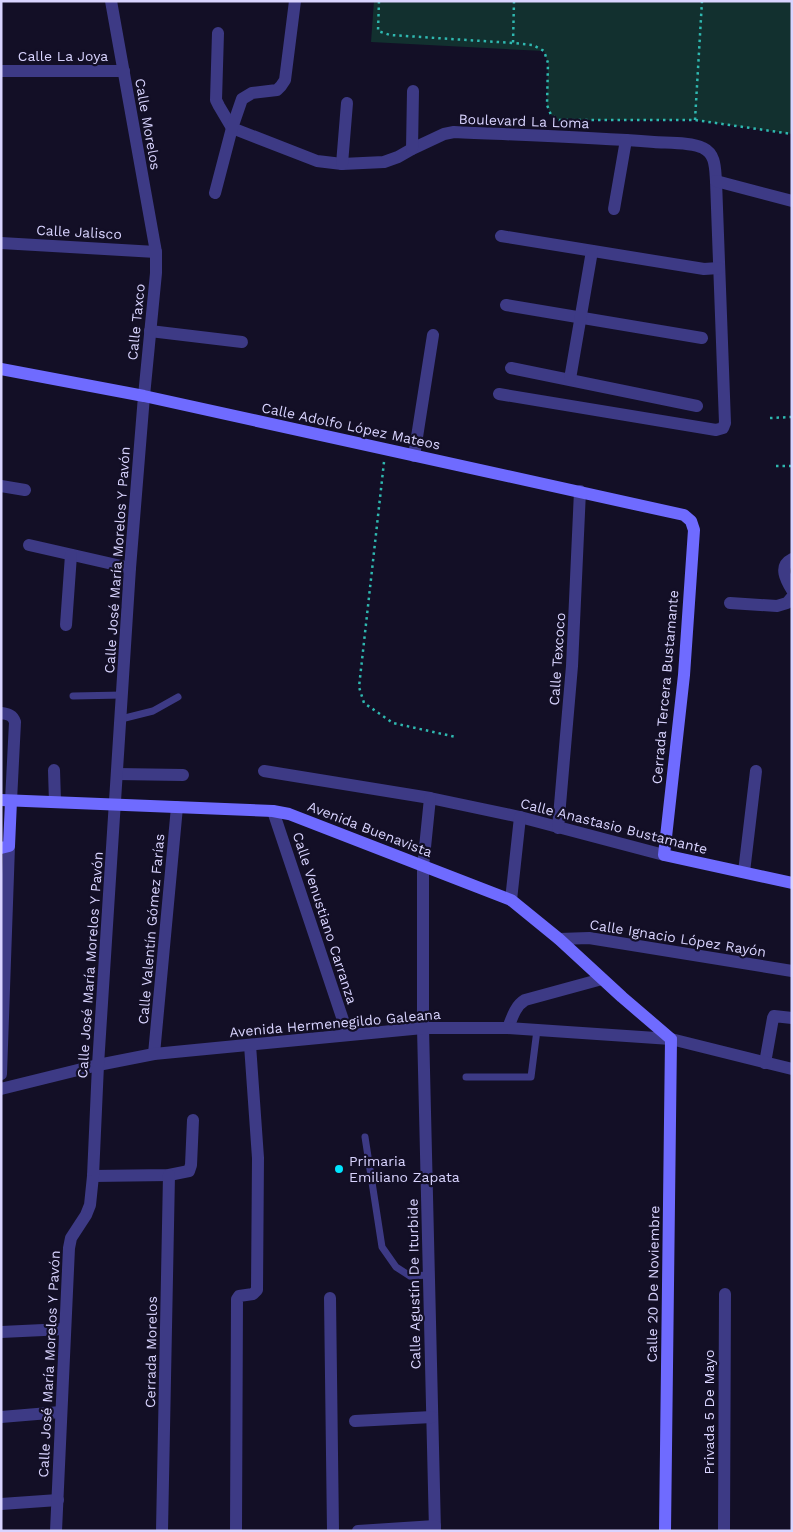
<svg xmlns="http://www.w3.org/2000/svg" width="793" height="1532" font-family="'Work Sans',sans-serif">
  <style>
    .green { fill: #12302f }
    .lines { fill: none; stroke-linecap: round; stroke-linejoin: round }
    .path { stroke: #2fb8b0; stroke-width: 2.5; stroke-dasharray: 2.5 4; stroke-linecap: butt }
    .service { stroke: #3d3a85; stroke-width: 7 }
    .minor { stroke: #3d3a85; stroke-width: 12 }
    .tertiary { stroke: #3d3a85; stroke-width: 12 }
    .secondary { stroke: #6f6bff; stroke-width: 12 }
    .poi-dot { fill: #00e5ff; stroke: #130f26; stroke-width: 2 }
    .labels { text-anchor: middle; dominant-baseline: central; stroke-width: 4.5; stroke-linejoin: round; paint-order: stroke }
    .street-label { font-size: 14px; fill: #d9d4ff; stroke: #130f26 }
    .poi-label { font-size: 14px; fill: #d9d4ff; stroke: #130f26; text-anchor: start }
  </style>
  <rect width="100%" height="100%" fill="#130f26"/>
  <path class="green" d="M374 1H792V134L695 120H559L551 115 547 105 548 63 544 51 371 42Z"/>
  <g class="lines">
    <g class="path">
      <path d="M379 1 378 31 390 35 513 43"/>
      <path d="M514 1 513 43 533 45 544 51 548 63 547 105 551 115 559 120H695L792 134"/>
      <path d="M695 120 702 1"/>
      <path d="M770 418 792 417"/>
      <path d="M384 462 359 687 364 703 393 723 456 737"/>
      <path d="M776 466H792"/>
    </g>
    <g class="service">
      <path d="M73 696 123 695"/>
      <path d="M121 719 153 711 178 697"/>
      <path d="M466 1077H531L537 1030"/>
      <path d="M365 1137 382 1247 396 1267 410 1276 429 1275"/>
    </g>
    <g class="minor">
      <path d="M218 33 216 100 219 106 232 128 317 161 342 164 384 162 398 157 412 149 444 134 454 132C521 135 587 137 654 142 667 143 691 142 703 148 716 154 715 169 716 181L725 423 723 428 716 430 499 394"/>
      <path d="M1 71H124"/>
      <path d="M412 149 413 91"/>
      <path d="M342 164 347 103"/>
      <path d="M716 181 792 201"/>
      <path d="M215 193 232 128 242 99 252 93 277 90 281 86 285 80 295 1"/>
      <path d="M614 209 626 140"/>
      <path d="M501 236 704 269 719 268"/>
      <path d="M1 243 156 252"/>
      <path d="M506 305 702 338"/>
      <path d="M150 331 242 342"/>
      <path d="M511 368 697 406"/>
      <path d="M570 379 592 251"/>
      <path d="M414 456 433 335"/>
      <path d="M1 486 25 490"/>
      <path d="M29 545 130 568"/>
      <path d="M792 559C778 566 786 580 792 590"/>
      <path d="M730 603 777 606 787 603 792 597"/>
      <path d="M66 625 71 555"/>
      <path d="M54 770 55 802"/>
      <path d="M264 771 430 798 520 817 664 855"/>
      <path d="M117 774 183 775"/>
      <path d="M430 798 423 867V1028L435 1531"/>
      <path d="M273 811 348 1035"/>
      <path d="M558 828 572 666 580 491"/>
      <path d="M744 872 756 771"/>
      <path d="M511 900 520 817"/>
      <path d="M559 939 589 938 792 971"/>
      <path d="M508 1028C512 1018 515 1006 525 1000L602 979"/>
      <path d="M154 1054 177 807"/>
      <path d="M765 1063 773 1018 774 1016 792 1018"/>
      <path d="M1 1074 9 846"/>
      <path d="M93 1176 169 1175 189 1171 191 1165 193 1120"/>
      <path d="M330 1298 333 1531"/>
      <path d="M1 1332 65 1329"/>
      <path d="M1 1417 61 1412"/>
      <path d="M355 1421 432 1417"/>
      <path d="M1 1504 58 1500"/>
      <path d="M162 1531 169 1175"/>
      <path d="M236 1531 237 1299 239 1296 253 1294 257 1290 258 1158 250 1045"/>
      <path d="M358 1531 435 1526"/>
      <path d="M724 1531 725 1294"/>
    </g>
    <g class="tertiary">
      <path d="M1 713C8 714 13 715 15 722L11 801"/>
      <path d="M1 1089 98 1065 154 1054 423 1028H508L671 1039 792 1069"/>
      <path d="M56 1531 69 1248 71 1238 86 1215 90 1205 93 1176 98 1065 130 568 144 396 156 273V252L111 1"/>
    </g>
    <g class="secondary">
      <path d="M1 369 144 396 684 515 691 521 694 530 684 675 664 855 792 883"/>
      <path d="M1 800 273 811 289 814 511 900 559 939 622 997 671 1039 665 1531"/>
      <path d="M1 848 9 846 11 801"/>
    </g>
  </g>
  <circle class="poi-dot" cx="339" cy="1169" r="5"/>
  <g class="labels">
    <g class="street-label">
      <text x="63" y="56">Calle La Joya</text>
      <text transform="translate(524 121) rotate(2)">Boulevard La Loma</text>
      <text transform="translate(148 124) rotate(80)">Calle Morelos</text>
      <text transform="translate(79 232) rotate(3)">Calle Jalisco</text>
      <text transform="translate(136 322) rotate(-84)">Calle Taxco</text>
      <text transform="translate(351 426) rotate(12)">Calle Adolfo López Mateos</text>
      <text transform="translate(117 560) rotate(-86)">Calle José María Morelos Y Pavón</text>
      <text transform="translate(557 659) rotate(-86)">Calle Texcoco</text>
      <text transform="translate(665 687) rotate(-85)">Cerrada Tercera Bustamante</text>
      <text transform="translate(614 826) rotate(14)">Calle Anastasio Bustamante</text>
      <text transform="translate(370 829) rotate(21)">Avenida Buenavista</text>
      <text transform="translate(325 918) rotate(72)">Calle Venustiano Carranza</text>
      <text transform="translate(151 929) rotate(-85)">Calle Valentín Gómez Farías</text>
      <text transform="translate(678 938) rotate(9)">Calle Ignacio López Rayón</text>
      <text transform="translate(90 965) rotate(-86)">Calle José María Morelos Y Pavón</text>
      <text transform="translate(335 1023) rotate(-5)">Avenida Hermenegildo Galeana</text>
      <text transform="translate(414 1284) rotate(-91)">Calle Agustín De Iturbide</text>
      <text transform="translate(653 1284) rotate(-89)">Calle 20 De Noviembre</text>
      <text transform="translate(151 1352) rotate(-89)">Cerrada Morelos</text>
      <text transform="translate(49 1364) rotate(-87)">Calle José María Morelos Y Pavón</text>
      <text transform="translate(709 1412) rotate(-90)">Privada 5 De Mayo</text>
    </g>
    <g class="poi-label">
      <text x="349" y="1161">Primaria<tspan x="349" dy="16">Emiliano Zapata</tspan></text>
    </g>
  </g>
  <rect width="793" height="1532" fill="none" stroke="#d9d4ff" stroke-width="5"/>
</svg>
